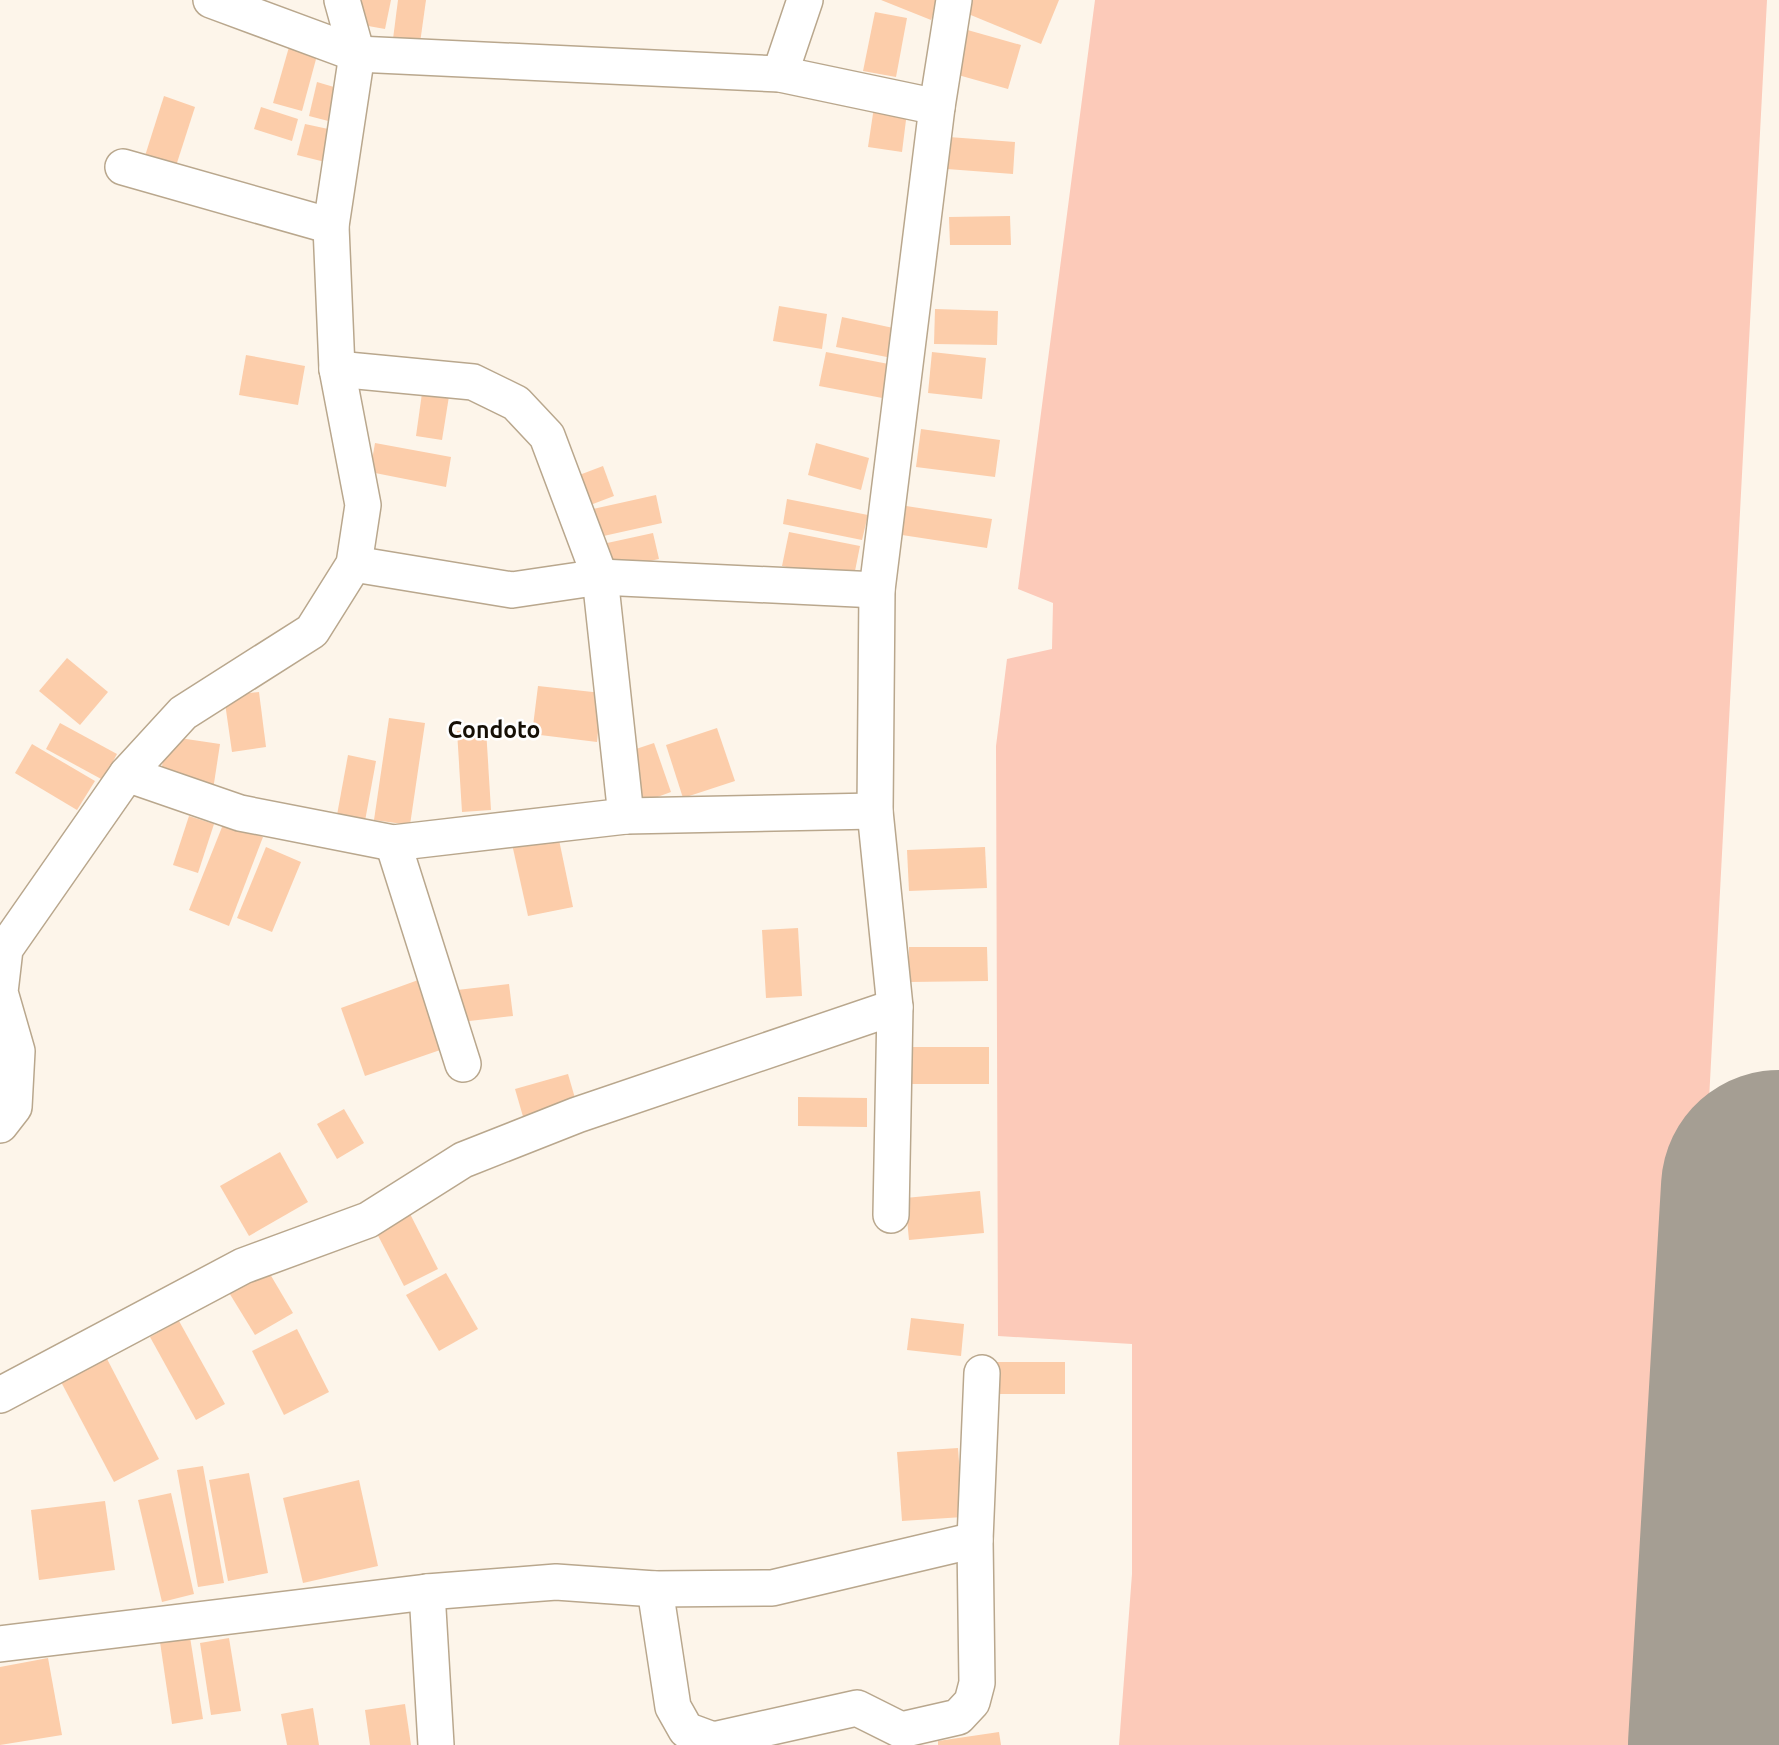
<svg xmlns="http://www.w3.org/2000/svg" width="1779" height="1745" font-family="Ubuntu,sans-serif">
  <style>
    .green { fill: #fccab9 }
    .lines { fill: none; stroke-linecap: round; stroke-linejoin: round }
    .runway { stroke: #a59e93; stroke-width: 236 }
    .building { fill: #fccdaa }
    .minor-casing { stroke: #b9a78d; stroke-width: 38 }
    .minor { stroke: #fff; stroke-width: 35 }
    .labels { text-anchor: middle; dominant-baseline: central; stroke-width: 5; stroke-linejoin: round; paint-order: stroke }
    .neighbourhood-label { font-size: 23px; font-weight: bold; fill: #161006; stroke: #fff }
  </style>
  <rect width="100%" height="100%" fill="#fdf5ea"/>
  <path class="green" d="M1095 0H1767L1675 1745H1119L1132 1574V1344L998 1336 996 746 1007 659 1052 649 1053 603 1018 589Z"/>
  <g class="lines">
    <path class="runway" d="M1746 1745 1779 1188"/>
  </g>
  <g class="building">
    <path d="M362 0H391L385 29 357 24Z"/>
    <path d="M398 0H426L420 43 393 39Z"/>
    <path d="M881 0H938L931 20Z"/>
    <path d="M965 0H1059L1041 44 961 11Z"/>
    <path d="M875 12 907 18 896 77 863 71Z"/>
    <path d="M964 29 1021 45 1008 89 951 73Z"/>
    <path d="M291 40 319 48 302 111 273 103Z"/>
    <path d="M317 82 344 90 336 123 309 116Z"/>
    <path d="M164 96 195 107 175 169 144 159Z"/>
    <path d="M261 107 298 119 292 141 254 129Z"/>
    <path d="M874 107 907 112 902 152 868 147Z"/>
    <path d="M305 124 333 130 325 162 297 155Z"/>
    <path d="M949 137 1015 142 1013 174 947 169Z"/>
    <path d="M1010 216 1011 245H950L949 217Z"/>
    <path d="M779 306 827 314 822 349 773 341Z"/>
    <path d="M935 309 998 311 997 345 934 344Z"/>
    <path d="M842 317 898 329 892 358 836 347Z"/>
    <path d="M826 352 899 366 893 400 819 386Z"/>
    <path d="M932 352 986 358 982 399 928 393Z"/>
    <path d="M246 355 305 366 298 405 239 395Z"/>
    <path d="M423 386 450 390 442 440 416 436Z"/>
    <path d="M921 429 1000 440 995 477 916 467Z"/>
    <path d="M375 443 451 457 446 487 370 472Z"/>
    <path d="M816 443 869 458 861 490 808 475Z"/>
    <path d="M603 466 614 496 585 507 574 477Z"/>
    <path d="M656 495 662 523 590 539 584 511Z"/>
    <path d="M787 499 868 515 862 540 783 524Z"/>
    <path d="M906 506 992 519 987 548 902 535Z"/>
    <path d="M789 532 860 546 853 581 782 566Z"/>
    <path d="M653 533 659 559 604 571 598 545Z"/>
    <path d="M67 658 108 692 80 725 39 691Z"/>
    <path d="M538 686 602 693 597 742 532 734Z"/>
    <path d="M259 692 266 747 232 752 224 696Z"/>
    <path d="M389 718 425 723 410 825 374 820Z"/>
    <path d="M60 723 117 754 103 780 46 749Z"/>
    <path d="M717 728 735 781 683 798 666 745Z"/>
    <path d="M486 729 491 810 462 812 457 731Z"/>
    <path d="M166 736 220 744 213 790 160 782Z"/>
    <path d="M654 743 671 792 641 803 624 753Z"/>
    <path d="M32 744 95 781 77 810 15 773Z"/>
    <path d="M348 755 376 761 365 821 337 815Z"/>
    <path d="M189 816 214 824 198 873 173 865Z"/>
    <path d="M224 822 263 837 229 926 189 910Z"/>
    <path d="M558 835 573 907 528 916 512 844Z"/>
    <path d="M266 847 301 862 272 932 237 918Z"/>
    <path d="M985 847 987 888 909 891 907 850Z"/>
    <path d="M798 928 802 996 766 998 762 930Z"/>
    <path d="M909 947H987L988 981 909 982Z"/>
    <path d="M421 979 446 1048 365 1076 341 1008Z"/>
    <path d="M509 984 513 1016 461 1022 457 990Z"/>
    <rect x="905" y="1047" width="84" height="37"/>
    <path d="M568 1074 577 1105 524 1120 515 1089Z"/>
    <path d="M798 1097 867 1098V1127L798 1126Z"/>
    <path d="M344 1109 364 1143 337 1159 317 1124Z"/>
    <path d="M280 1152 308 1202 249 1236 220 1186Z"/>
    <path d="M980 1191 984 1233 909 1240 905 1198Z"/>
    <path d="M405 1204 438 1269 404 1286 371 1222Z"/>
    <path d="M267 1269 293 1313 255 1335 228 1291Z"/>
    <path d="M446 1273 478 1329 439 1351 406 1295Z"/>
    <path d="M911 1318 964 1324 961 1356 907 1350Z"/>
    <path d="M179 1321 225 1404 196 1420 150 1337Z"/>
    <path d="M297 1329 329 1392 284 1415 252 1351Z"/>
    <path d="M106 1357 159 1459 114 1482 60 1380Z"/>
    <rect x="997" y="1362" width="68" height="32"/>
    <path d="M958 1448 963 1517 902 1521 897 1452Z"/>
    <path d="M203 1466 224 1583 198 1587 177 1470Z"/>
    <path d="M249 1473 268 1573 228 1581 209 1480Z"/>
    <path d="M359 1480 378 1566 303 1583 283 1498Z"/>
    <path d="M171 1493 194 1594 162 1602 138 1500Z"/>
    <path d="M105 1501 115 1570 39 1580 31 1510Z"/>
    <path d="M190 1637 203 1719 172 1724 160 1642Z"/>
    <path d="M229 1638 241 1711 211 1715 200 1643Z"/>
    <path d="M48 1658 62 1735 0 1745V1667Z"/>
    <path d="M405 1704 411 1745H370L365 1710Z"/>
    <path d="M313 1708 319 1745H287L281 1714Z"/>
    <path d="M999 1732 1001 1745H938V1741Z"/>
  </g>
  <g class="lines">
    <defs>
      <g id="minor">
        <path d="M211 0 357 54 780 74 937 107"/>
        <path d="M780 74 805 0"/>
        <path d="M123 167 331 226"/>
        <path d="M337 369 473 382 516 403 547 436 600 577 626 816"/>
        <path d="M354 564 512 590 600 577 877 590"/>
        <path d="M127 774 240 813 393 843 626 816 875 811"/>
        <path d="M393 843 463 1064"/>
        <path d="M0 1125 14 1107 17 1051 0 992 5 949 127 774 183 713 312 631 354 564 363 505 337 369 331 226 357 54 342 0"/>
        <path d="M891 1215 895 1007 875 811 877 590 937 107 954 0"/>
        <path d="M0 1395 243 1266 368 1220 463 1160 577 1115 895 1007"/>
        <path d="M655 1589 673 1707 686 1730 713 1740 857 1708 901 1730 958 1717 972 1702 977 1683 975 1540 982 1373"/>
        <path d="M427 1592 436 1745"/>
        <path d="M0 1644 427 1592 556 1582 655 1589 772 1588 975 1540"/>
      </g>
    </defs>
    <use href="#minor" class="minor-casing"/>
    <use href="#minor" class="minor"/>
  </g>
  <g class="labels">
    <g class="neighbourhood-label">
      <text x="494" y="729">Condoto</text>
    </g>
  </g>
</svg>
